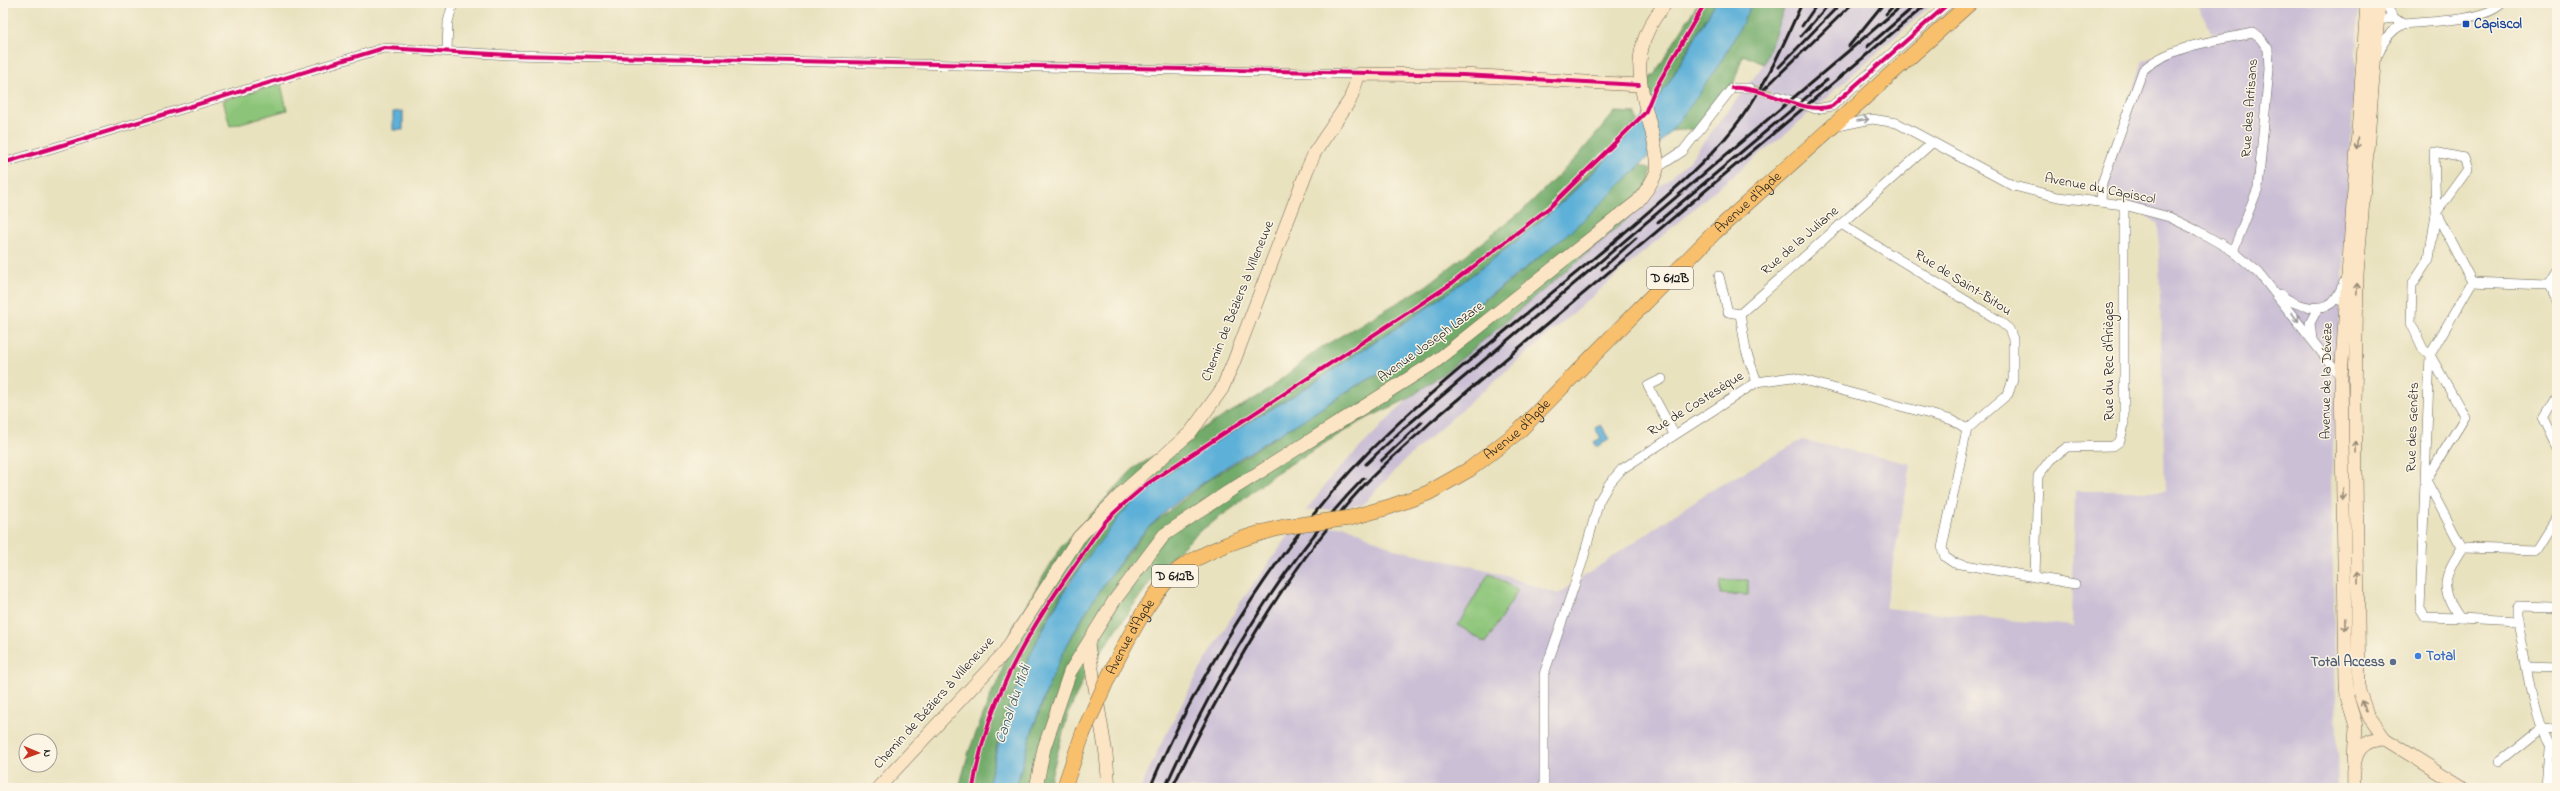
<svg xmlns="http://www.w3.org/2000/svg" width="2560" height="791" font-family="'Indie Flower',sans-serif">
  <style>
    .industrial { fill: #cbbfd5 }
    .green { fill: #8cc579; stroke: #54704a }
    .forest { fill: #71aa69; stroke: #466342 }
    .water { fill: #5db0d8; stroke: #3c667a }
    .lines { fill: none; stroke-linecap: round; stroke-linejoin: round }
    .street-tunnel { stroke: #c0ba9e; stroke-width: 9; stroke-dasharray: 9 4.5; stroke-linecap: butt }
    .street-casing { stroke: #646155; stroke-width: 10 }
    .secondary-casing { stroke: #646155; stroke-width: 14 }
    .primary-casing { stroke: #646155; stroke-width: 16 }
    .street { stroke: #fff; stroke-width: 9 }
    .secondary { stroke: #fce5c4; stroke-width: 13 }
    .primary { stroke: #f8bf6c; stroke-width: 15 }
    .rail { stroke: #1c1c1c; stroke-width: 3 }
    .primary-bridge-casing { stroke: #646155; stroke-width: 16; stroke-linecap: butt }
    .primary-bridge { stroke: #f8bf6c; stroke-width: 15 }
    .cycleway-casing { stroke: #fcf5e5; stroke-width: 6 }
    .cycleway { stroke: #d6006c; stroke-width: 4 }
    .oneway { stroke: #999 }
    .oneway2 { stroke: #978b78 }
    .transit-dot { fill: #1a4fb4; stroke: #fcf5e5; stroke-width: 1.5 }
    .shop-dot { fill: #3f7fe0; stroke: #fcf5e5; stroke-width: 1.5 }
    .service-dot { fill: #5c6f8a; stroke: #fcf5e5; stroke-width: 1.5 }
    .labels { text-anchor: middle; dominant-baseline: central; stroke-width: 3; stroke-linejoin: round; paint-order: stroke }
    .shield { fill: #fcf5e5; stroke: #5f5d58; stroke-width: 1 }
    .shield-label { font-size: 13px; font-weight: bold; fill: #1c1c1c }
    .transit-label { font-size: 14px; font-weight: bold; fill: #164399; stroke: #fcf5e5; text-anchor: start }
    .street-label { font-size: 14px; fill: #1c1c1c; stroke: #fcf5e5 }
    .shop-label { font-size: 14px; font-weight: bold; fill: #366cbe; stroke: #fcf5e5; text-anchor: start }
    .service-label { font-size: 14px; font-weight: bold; fill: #4e5e75; stroke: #fcf5e5; text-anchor: end }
    .water-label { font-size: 15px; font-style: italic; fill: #365767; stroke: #fcf5e5 }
  </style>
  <rect width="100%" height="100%" fill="#fcf5e5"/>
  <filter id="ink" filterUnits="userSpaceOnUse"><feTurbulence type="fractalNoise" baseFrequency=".025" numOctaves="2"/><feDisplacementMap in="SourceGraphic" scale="8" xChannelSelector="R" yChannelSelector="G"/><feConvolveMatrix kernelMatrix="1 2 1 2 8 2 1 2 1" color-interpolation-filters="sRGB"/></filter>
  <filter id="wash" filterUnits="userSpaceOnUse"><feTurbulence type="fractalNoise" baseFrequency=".012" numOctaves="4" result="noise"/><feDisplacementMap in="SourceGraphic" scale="16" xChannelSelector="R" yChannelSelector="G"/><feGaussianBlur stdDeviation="0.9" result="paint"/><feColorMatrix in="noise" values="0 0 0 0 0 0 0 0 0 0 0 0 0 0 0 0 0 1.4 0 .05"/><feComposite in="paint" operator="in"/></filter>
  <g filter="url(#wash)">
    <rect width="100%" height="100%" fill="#e9e2bf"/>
    <g class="industrial">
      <path d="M1786 3H1933L1792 128 1714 191 1453 417 1405 460 1362 505 1306 511 1332 476 1408 399 1453 366 1689 161 1764 64Z"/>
      <path d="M2197 3H2359L2331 482 2338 788H1141L1159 748 1197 675 1240 603 1292 531 1346 526 1394 549 1488 570 1558 594 1708 492 1802 440 1911 464 1885 608 2072 626 2075 491H2165L2158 224 2101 184 2143 61 2219 31 2211 32Z"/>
    </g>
    <g class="green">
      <path d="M281 84 287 110 230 126 223 100Z"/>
      <path d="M1489 573 1518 590 1486 643 1458 625Z"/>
      <path d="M1720 580H1748V595L1720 594Z"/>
    </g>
    <g class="forest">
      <path d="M1698 3H1715L1664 90 1651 107 1639 85 1654 75Z"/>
      <path d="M1752 3H1786L1764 64 1743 55 1732 88 1700 129 1669 131C1702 91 1730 51 1752 3Z"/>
      <path d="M1615 112 1635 113 1639 123 1598 167 1539 223 1456 287 1296 394 1236 428 1132 502 1069 581 1044 625 1011 700 998 740 988 788H959L969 751 993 690 1000 679 1013 627 1061 547 1134 468 1264 393 1317 350 1426 286 1522 211 1577 157Z"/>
      <path d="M1641 165 1651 169 1647 199 1617 228 1453 366 1408 399 1361 421 1274 474 1234 507 1200 531 1160 568 1087 671 1068 714 1048 788H1016L1027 747 1055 667 1094 597 1147 529 1205 482 1353 388 1398 364 1516 277 1591 213Z"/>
    </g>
    <g class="water">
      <path d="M1715 3H1752C1691 138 1573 236 1456 320 1437 335 1418 351 1398 364 1384 373 1368 379 1354 387 1335 398 1317 412 1298 423 1246 454 1191 486 1148 528 1135 541 1124 557 1113 572 1062 640 1037 706 1016 788H988C1007 694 1044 609 1105 535 1114 523 1123 511 1134 501 1182 458 1241 428 1296 394 1322 378 1348 359 1374 342 1391 331 1408 321 1425 309 1503 254 1580 194 1641 120 1671 85 1692 43 1715 3Z"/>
      <path d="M403 111V130H393V112Z"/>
      <path d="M1601 425 1610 439 1597 447 1594 442 1601 438 1595 428Z"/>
    </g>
  </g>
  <g filter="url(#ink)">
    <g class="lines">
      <path class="street-tunnel" d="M1750 88 1778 96"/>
      <defs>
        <g id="street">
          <path d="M2384 3 2394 18"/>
          <path d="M2374 24 2378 20 2394 18 2403 24"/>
          <path d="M447 51 448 22 453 3"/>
          <path d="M2379 53C2383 40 2390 31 2403 24 2429 21 2484 22 2502 3"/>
          <path d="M1778 96 1816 109 1832 106 1949 3"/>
          <path d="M1838 126 1872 119 1897 123 2014 186 2058 197 2124 205 2169 217 2198 231 2233 251 2259 273 2341 377"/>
          <path d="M3 163 384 48 510 55 1359 74"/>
          <path d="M1657 168 1683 151 1732 88H1750"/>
          <path d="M2101 202 2102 183 2143 70C2169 46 2219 40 2253 33L2260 38 2268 49 2269 69 2258 188 2233 251"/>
          <path d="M1841 224 1998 320 2009 329 2013 339V380L2008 394 1967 429"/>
          <path d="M2557 272 2549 285 2557 303"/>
          <path d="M1719 276 1728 312 1740 314"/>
          <path d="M2472 282 2549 285"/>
          <path d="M2280 294C2293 305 2324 316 2336 298 2340 292 2343 284 2346 278"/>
          <path d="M2336 299 2351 304"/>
          <path d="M2312 339 2310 323 2318 308"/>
          <path d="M1662 379 1648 386 1674 434"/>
          <path d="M1757 382 1746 351 1740 314 1932 143"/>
          <path d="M2557 398 2544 420 2557 447"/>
          <path d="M1967 429 1942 548 1945 557 1954 563 2075 584"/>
          <path d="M2462 548C2443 577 2439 589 2460 618L2518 621C2525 654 2533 733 2557 755"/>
          <path d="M2462 548 2537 550 2557 518"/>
          <path d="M2035 576 2038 476 2050 460 2067 447 2113 446 2120 441 2124 425V205"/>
          <path d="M2460 618 2425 617 2420 609 2430 355 2423 349 2411 323 2412 285 2429 259 2436 213 2434 152 2464 158 2468 169 2436 213 2472 282 2430 355 2465 417 2426 480 2462 548"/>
          <path d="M2518 621V606L2553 607"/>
          <path d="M2528 667 2557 668"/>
          <path d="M2500 761 2540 729 2557 730"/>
          <path d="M1544 788V674L1582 563 1599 501 1609 484 1622 469 1757 382 1792 377 1952 420 1967 429"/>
          <path d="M2546 788 2549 748"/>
        </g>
        <g id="secondary">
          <path d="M2379 3 2357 274 2355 402 2359 691 2367 714 2385 739"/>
          <path d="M1088 645 1106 754 1109 788"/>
          <path d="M2354 758 2356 726 2347 697 2346 683 2341 377 2367 3"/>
          <path d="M878 788 1004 653 1079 537 1123 492 1190 433 1222 389 1234 361 1307 170 1315 152 1350 100 1359 74 1463 75 1639 85"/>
          <path d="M1036 788 1044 748 1070 672 1114 601 1164 535 1228 492 1435 362 1638 201C1646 191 1653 182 1657 170 1659 158 1654 145 1652 133 1639 82 1628 47 1666 3"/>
          <path d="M2354 788C2353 762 2353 740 2385 739L2464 788"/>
        </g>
        <g id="primary">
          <path id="s1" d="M1350 518 1389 507 1428 493 1470 469 1519 431 1715 232 1970 3"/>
          <path id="s2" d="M1108 678C1125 644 1153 586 1185 565 1216 546 1249 535 1284 527"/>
          <path d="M1064 788 1083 733"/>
        </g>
      </defs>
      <use href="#street" class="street-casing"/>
      <use href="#secondary" class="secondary-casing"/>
      <use href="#primary" class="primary-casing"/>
      <use href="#street" class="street"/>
      <use href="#secondary" class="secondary"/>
      <use href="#primary" class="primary"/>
      <g class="rail">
        <path d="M1886 14 1896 3"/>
        <path d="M1802 26 1818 3"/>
        <path d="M1801 36 1830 3"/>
        <path d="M1849 46 1884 3"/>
        <path d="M1867 47 1918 3"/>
        <path d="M1779 67 1841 3"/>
        <path d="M1761 92 1853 3"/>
        <path d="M1658 222 1827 80"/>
        <path d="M1602 269 1636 238"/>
        <path d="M1381 461 1422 422"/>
        <path d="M1366 464 1404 428 1905 3"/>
        <path d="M1150 788C1200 668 1294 521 1389 432 1463 362 1545 300 1623 234 1660 201 1701 169 1732 130 1762 94 1783 46 1802 3"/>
        <path d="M1165 788C1211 683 1284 559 1364 478"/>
        <path d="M1172 788C1225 680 1284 571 1367 482 1387 461 1410 442 1431 422L1928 3"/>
      </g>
      <defs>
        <g id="primary-bridge">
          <path d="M1284 527 1350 518"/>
          <path d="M1083 733 1108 678"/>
        </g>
      </defs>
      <use href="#primary-bridge" class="primary-bridge-casing"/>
      <use href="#primary-bridge" class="primary-bridge"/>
      <defs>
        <g id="cycleway">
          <path d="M1732 88C1765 85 1802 116 1832 106L1949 3"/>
          <path d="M3 163 384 48 510 55 1463 75 1639 85"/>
          <path d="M973 788C986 704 1024 637 1073 568 1084 553 1094 535 1106 521 1118 508 1133 496 1147 484L1451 284 1550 207 1645 113 1655 89 1705 3"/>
        </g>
      </defs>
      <use href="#cycleway" class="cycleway-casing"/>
      <use href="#cycleway" class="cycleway"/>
    </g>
    <defs><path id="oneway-shaft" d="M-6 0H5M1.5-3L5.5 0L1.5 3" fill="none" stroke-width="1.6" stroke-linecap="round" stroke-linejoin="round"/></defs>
    <g class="oneway">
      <use href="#oneway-shaft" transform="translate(1863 120) rotate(-8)"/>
      <use href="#oneway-shaft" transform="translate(2295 317) rotate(52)"/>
    </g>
    <g class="oneway2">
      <use href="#oneway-shaft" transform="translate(2357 143) rotate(94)"/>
      <use href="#oneway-shaft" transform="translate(2357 289) rotate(-89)"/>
      <use href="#oneway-shaft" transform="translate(2356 447) rotate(-91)"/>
      <use href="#oneway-shaft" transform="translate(2343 494) rotate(89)"/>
      <use href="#oneway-shaft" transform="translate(2358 577) rotate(-91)"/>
      <use href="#oneway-shaft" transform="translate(2345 624) rotate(89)"/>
      <use href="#oneway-shaft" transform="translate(2364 706) rotate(-110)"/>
    </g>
  </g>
  <rect class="transit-dot" x="2462" y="20" width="8" height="8" rx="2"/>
  <circle class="shop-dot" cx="2418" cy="656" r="4"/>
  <circle class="service-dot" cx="2393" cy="662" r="4"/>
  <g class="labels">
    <g class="shield">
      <rect x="1647" y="267" width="46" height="22" rx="3"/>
      <rect x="1152" y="565" width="46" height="22" rx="3"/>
    </g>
    <g class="shield-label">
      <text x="1670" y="278">D 612B</text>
      <text x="1175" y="576">D 612B</text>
    </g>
    <g class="transit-label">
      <text x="2474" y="24">Capiscol</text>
    </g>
    <g class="street-label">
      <text transform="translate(2250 108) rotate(-86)">Rue des Artisans</text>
      <text transform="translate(2100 189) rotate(11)">Avenue du Capiscol</text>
      <text stroke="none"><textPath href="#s1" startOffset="516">Avenue d'Agde</textPath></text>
      <text transform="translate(1800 241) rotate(-41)">Rue de la Juliane</text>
      <text transform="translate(1963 283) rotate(32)">Rue de Saint-Bitou</text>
      <text transform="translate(1238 301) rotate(-68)">Chemin de Béziers à Villeneuve</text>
      <text transform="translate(1431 342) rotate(-36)">Avenue Joseph Lazare</text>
      <text transform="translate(2109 361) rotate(-90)">Rue du Rec d'Arièges</text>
      <text transform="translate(2327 381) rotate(-89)">Avenue de la Dévèze</text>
      <text transform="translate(1696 404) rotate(-32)">Rue de Costesèque</text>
      <text transform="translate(2413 427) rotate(-88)">Rue des Genêts</text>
      <text stroke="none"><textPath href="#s1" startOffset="192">Avenue d'Agde</textPath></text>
      <text stroke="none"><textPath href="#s2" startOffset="47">Avenue d'Agde</textPath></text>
      <text transform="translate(934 703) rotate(-48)">Chemin de Béziers à Villeneuve</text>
    </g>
    <g class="shop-label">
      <text x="2426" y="656">Total</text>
    </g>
    <g class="service-label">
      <text x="2385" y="662">Total Access</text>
    </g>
    <g class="water-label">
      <text transform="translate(1013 704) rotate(-71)">Canal du Midi</text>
    </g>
  </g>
  <rect width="2560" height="791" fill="none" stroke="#fcf5e5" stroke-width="16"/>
  <g transform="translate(38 753) rotate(92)"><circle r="19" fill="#fcf5e5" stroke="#a29e95"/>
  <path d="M0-3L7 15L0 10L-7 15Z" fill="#c8321e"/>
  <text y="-6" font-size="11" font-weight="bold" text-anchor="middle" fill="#1c1c1c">N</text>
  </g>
</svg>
